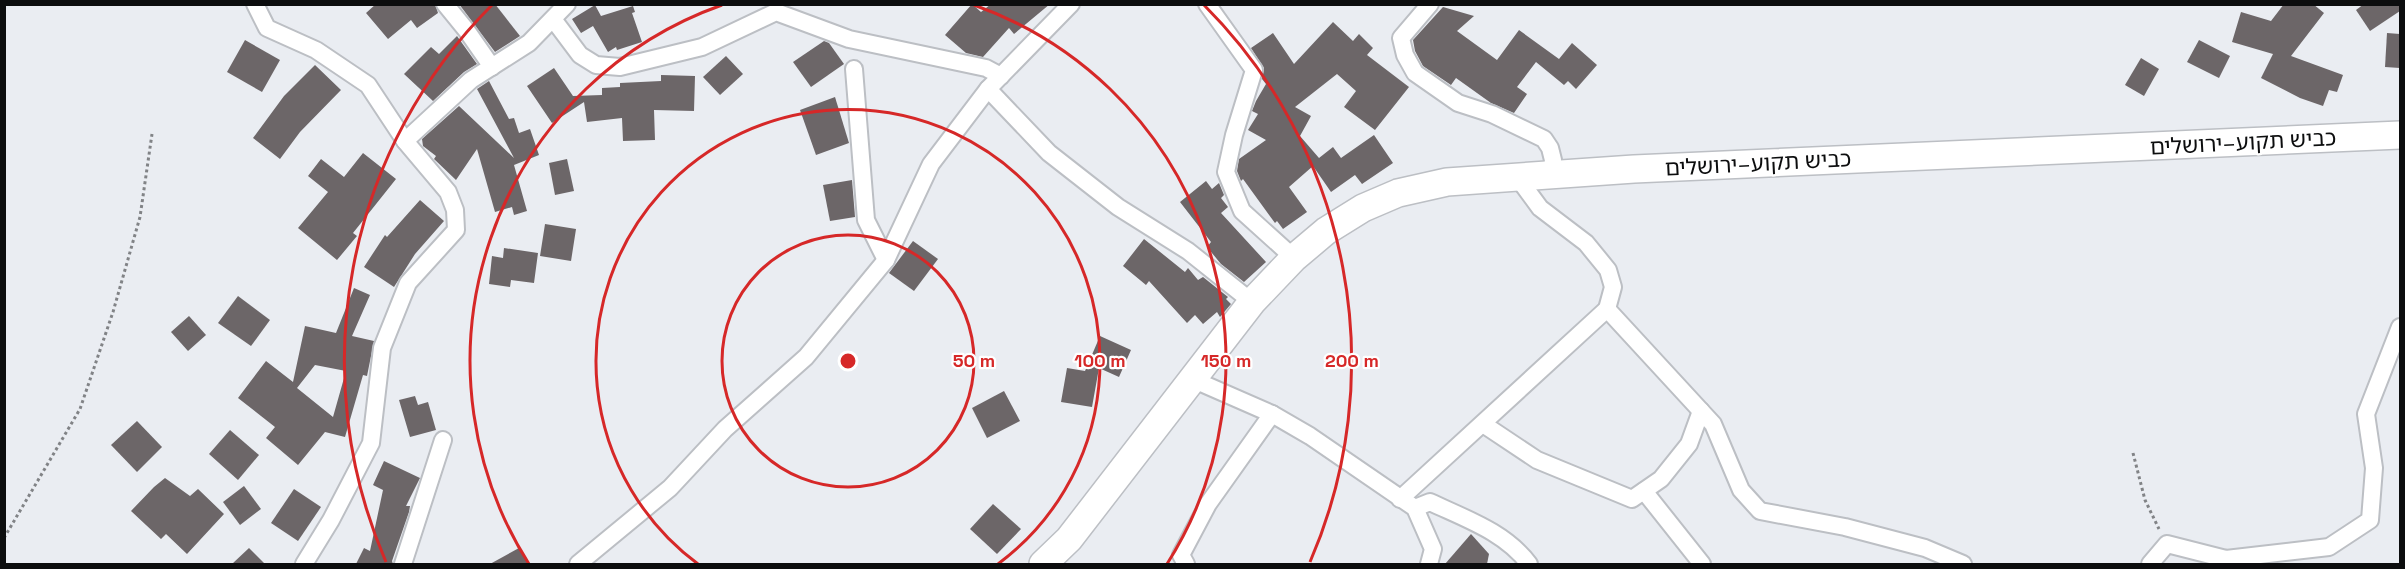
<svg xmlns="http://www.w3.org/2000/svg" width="2405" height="569" font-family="'Space Grotesk','Noto Sans Hebrew',sans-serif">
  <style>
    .building { fill: #6c6668; fill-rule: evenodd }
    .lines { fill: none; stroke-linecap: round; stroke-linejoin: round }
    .minor-casing { stroke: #bcbfc4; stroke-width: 20 }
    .primary-casing { stroke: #bcbfc4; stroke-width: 30 }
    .path { stroke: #818386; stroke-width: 3; stroke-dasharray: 3 3; stroke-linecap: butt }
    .minor { stroke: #fff; stroke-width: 16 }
    .primary { stroke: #fff; stroke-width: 27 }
    .ring { fill: none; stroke: #d62828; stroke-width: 3 }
    .labels { text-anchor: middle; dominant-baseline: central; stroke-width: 4.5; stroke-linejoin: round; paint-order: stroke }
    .street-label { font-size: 22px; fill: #0c0d0e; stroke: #fff }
    .centre { fill: #d62828; stroke: #fff; stroke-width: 3 }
    .ring-label { font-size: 18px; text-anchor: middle; font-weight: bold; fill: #d62828; stroke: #fff; stroke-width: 4.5; stroke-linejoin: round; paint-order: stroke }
  </style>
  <rect width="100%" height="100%" fill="#eaedf2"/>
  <g class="building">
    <path d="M376 4H435L438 13 417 28 411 20 388 39 366 13Z"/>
    <path d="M459 4H495L520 36 495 52Z"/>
    <path d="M972 4 981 12 991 4H1050L1014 34 1009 28 983 57 966 53 945 35Z"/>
    <path d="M2284 4H2313L2324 13 2291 56 2343 75 2337 92 2329 90 2323 106 2300 98 2261 78 2273 54 2232 42 2241 12 2271 21Z"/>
    <path d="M2364 4H2400V11L2370 31 2356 10Z"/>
    <path d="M595 5 601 16 633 6 635 12 632 13 642 42 617 50 616 47 608 52 593 26 581 33 572 19Z"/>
    <path d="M1443 7 1474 16 1457 31 1497 60 1519 30 1559 59 1572 43 1597 65 1576 89 1568 81 1564 85 1536 62 1517 87 1527 94 1514 113 1491 103 1456 78 1451 85 1423 66 1415 51 1413 40Z"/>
    <path d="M1333 22 1353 41 1359 34 1373 48 1367 55 1409 87 1375 130 1344 107 1356 91 1337 74 1295 107 1311 116 1300 136 1319 158 1333 147 1341 158 1374 135 1393 163 1362 184 1355 175 1331 192 1313 166 1289 187 1307 212 1283 229 1277 221 1275 223 1243 179 1241 181 1237 171 1239 159 1266 140 1248 130 1258 114 1252 111 1256 101 1266 84 1262 79 1264 68 1251 48 1273 33 1294 64Z"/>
    <path d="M2387 33 2400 34V68L2385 67Z"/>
    <path d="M457 36 477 64 464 72 433 101 404 74 431 47 439 54Z"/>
    <path d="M245 40 280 60 262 92 227 72Z"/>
    <path d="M2199 40 2230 56 2219 78 2187 62Z"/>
    <path d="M824 41 829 43 844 64 811 87 793 62Z"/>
    <path d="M726 56 743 74 720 95 703 77Z"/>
    <path d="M2141 58 2159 69 2144 96 2125 85Z"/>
    <path d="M315 65 341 90 300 132 280 159 253 138 284 96Z"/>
    <path d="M554 68 573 96 602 95V88L620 87V83L661 81V75L695 76 694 111 654 110 655 140 623 141 622 118 587 122 584 102 552 123 527 86Z"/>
    <path d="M489 81 509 119 514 118 519 133 530 129 539 155 514 165 527 211 514 215 512 207 495 212 477 149 456 180 434 159 436 156 423 146 422 139 459 106 514 158 477 89Z"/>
    <path d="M835 97 849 143 816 155 800 110Z"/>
    <path d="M363 153 396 179 353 233 357 236 337 260 298 228 328 192 308 176 321 159 344 177Z"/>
    <path d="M567 159 574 191 555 195 549 163Z"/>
    <path d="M852 180 855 217 830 221 823 185Z"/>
    <path d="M1206 181 1212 189 1219 183 1224 195 1221 198 1228 207 1221 213 1266 262 1244 282 1221 264 1207 247 1211 242 1180 202Z"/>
    <path d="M420 200 444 221 415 254 394 287 364 267 385 235 387 237Z"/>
    <path d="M545 224 576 229 571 261 540 256Z"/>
    <path d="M1144 239 1185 272 1188 268 1198 280 1203 277 1228 297 1226 299 1231 304 1220 317 1217 312 1203 324 1195 315 1187 323 1149 281 1146 285 1123 266Z"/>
    <path d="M913 241 938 259 914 291 889 273Z"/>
    <path d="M504 248 538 253 534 283 511 280 510 287 489 284 492 256 503 258Z"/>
    <path d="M354 288 370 295 352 336 374 341 367 376 363 375 345 437 325 432 298 465 266 438 275 427 238 398 266 361 293 382 305 326 336 333ZM315 365 346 371 333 417 297 388Z"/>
    <path d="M238 296 270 320 251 346 218 323Z"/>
    <path d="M189 316 206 335 188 351 171 332Z"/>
    <path d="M1100 336 1131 350 1119 377 1099 368 1092 407 1061 402 1067 368 1085 371Z"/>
    <path d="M1004 391 1020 421 987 438 972 408Z"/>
    <path d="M415 396 418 405 428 402 436 430 410 437 399 400Z"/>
    <path d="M137 421 162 447 137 472 111 445Z"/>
    <path d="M230 430 259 455 238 480 209 454Z"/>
    <path d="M384 461 420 478 406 506H410L409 512 392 561 393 564H356L364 548 370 551 383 490 373 485Z"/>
    <path d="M165 478 190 496 198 489 224 514 187 554 166 534 161 539 131 511 154 487Z"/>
    <path d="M244 486 261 509 240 525 223 502Z"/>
    <path d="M294 489 321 507 298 541 271 523Z"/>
    <path d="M993 504 1021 529 997 554 970 529Z"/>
    <path d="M1471 534 1489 554 1487 564H1445Z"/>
    <path d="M249 548 265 564H232Z"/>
    <path d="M519 548 529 564H490Z"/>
  </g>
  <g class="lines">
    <defs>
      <g id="minor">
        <path d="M255 4 267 28 316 50 368 85 405 141"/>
        <path d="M445 4 467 31 492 67"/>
        <path d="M1207 4 1254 70 1234 135 1226 172 1242 211 1294 258"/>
        <path d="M1430 4 1401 38 1405 55 1415 73 1458 103 1492 114 1544 139 1550 148 1553 160 1551 175"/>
        <path d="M553 19 580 55 596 65 620 67 702 47 776 12 849 39 986 68 1001 76"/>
        <path d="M854 69 866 220 886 260"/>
        <path d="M988 89 1049 153 1118 207 1188 251 1252 302"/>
        <path d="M1518 178 1540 208 1586 243 1608 270 1613 287 1607 309 1713 424 1741 490 1760 511 1845 527 1925 548 1963 564"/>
        <path d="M1192 379 1272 414 1310 436 1415 508 1433 549 1429 564"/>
        <path d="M1483 424 1537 460 1632 499 1661 479 1689 444 1701 411"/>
        <path d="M1644 491 1702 564"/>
        <path d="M1400 499 1607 309"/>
        <path d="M1415 508 1430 502C1466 519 1505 532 1529 564"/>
        <path d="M304 564 331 520 371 443 382 348 408 283 456 230 455 210 448 192 405 141 471 80 529 43 567 4"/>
        <path d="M403 564 443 440"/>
        <path d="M578 564 670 488 725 429 806 357 886 260 931 164 988 89 1071 4"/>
        <path d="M1186 564 1181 555 1208 504 1272 414"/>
        <path d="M2150 564 2167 544 2226 559 2329 547 2370 520 2374 468 2366 414 2400 327"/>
      </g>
      <path id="primary" d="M1043 564 1069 539 1252 302 1294 258 1326 231 1363 208 1398 193 1447 182 1634 169 2400 135"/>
    </defs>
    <use href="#minor" class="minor-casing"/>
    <use href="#primary" class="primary-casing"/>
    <g class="path">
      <path d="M2133 453 2145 500 2159 529"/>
      <path d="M4 538 80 409 113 312 140 217 152 134"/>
    </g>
    <use href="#minor" class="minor"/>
    <use href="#primary" class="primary"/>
  </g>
  <g class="ring">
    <circle cx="848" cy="361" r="126"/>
    <path d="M698 564A252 252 0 1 1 998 564"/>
    <path d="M529 564A378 378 0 0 1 722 5M974 5A378 378 0 0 1 1167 564"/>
    <path d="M386 562A504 504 0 0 1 492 5M1204 5A504 504 0 0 1 1310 562"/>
  </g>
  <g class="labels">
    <g class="street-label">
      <text transform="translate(2243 142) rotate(-3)">כביש תקוע–ירושלים</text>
      <text transform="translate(1758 163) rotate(-3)">כביש תקוע–ירושלים</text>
    </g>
  </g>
  <circle cx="848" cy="361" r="9" class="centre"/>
  <g class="ring-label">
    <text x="974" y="367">50 m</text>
    <text x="1100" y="367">100 m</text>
    <text x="1226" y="367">150 m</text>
    <text x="1352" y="367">200 m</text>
  </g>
  <rect width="2405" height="569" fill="none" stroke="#0c0d0e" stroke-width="12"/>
</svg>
